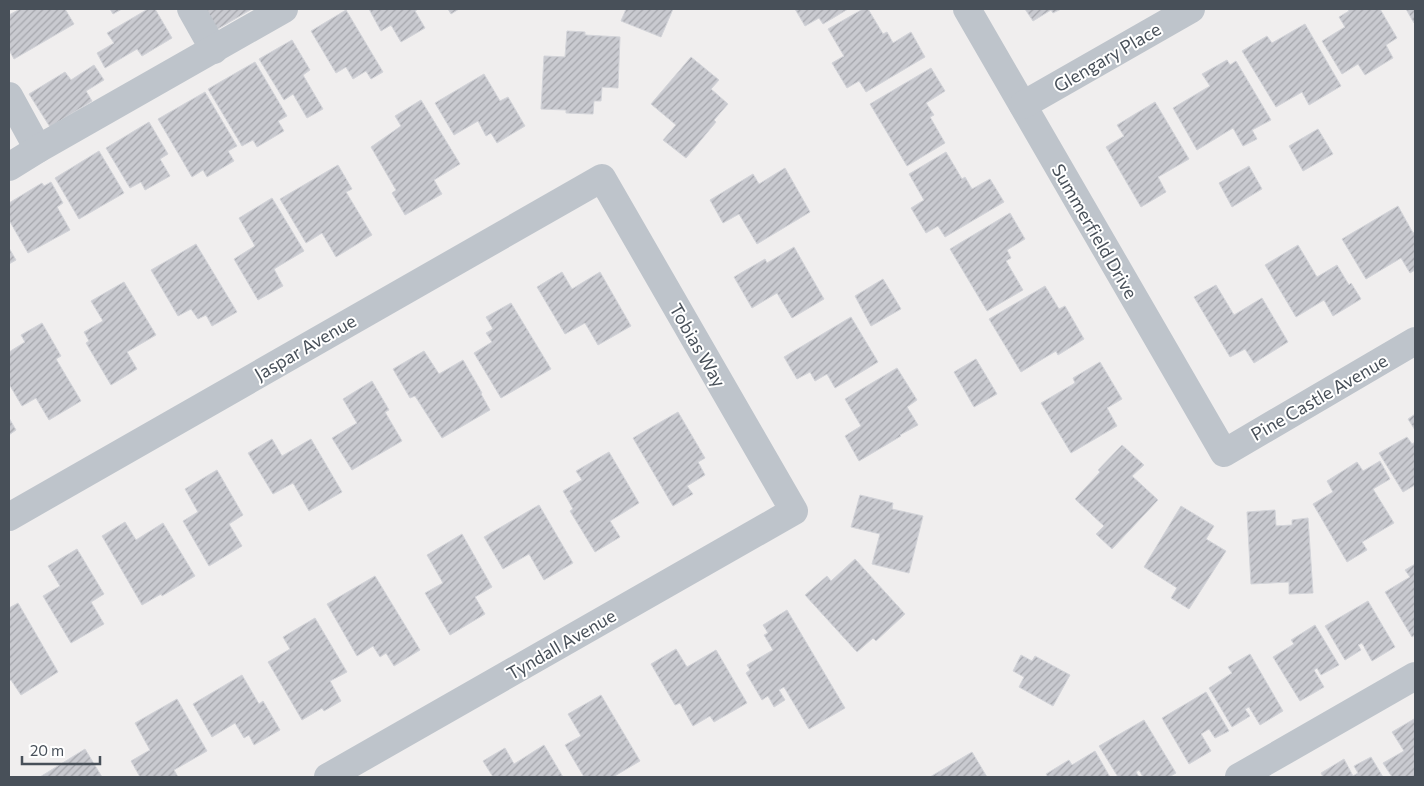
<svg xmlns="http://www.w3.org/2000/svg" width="1424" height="786" font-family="Commissioner,sans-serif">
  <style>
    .building { fill: url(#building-hatch); stroke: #d3d4d9 }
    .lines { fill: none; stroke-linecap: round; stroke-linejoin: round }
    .minor { stroke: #bec4cb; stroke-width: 28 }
    .labels { text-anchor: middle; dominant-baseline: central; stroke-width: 4; stroke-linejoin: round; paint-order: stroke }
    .street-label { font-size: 18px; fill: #485059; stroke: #fff }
  </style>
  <defs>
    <pattern id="building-hatch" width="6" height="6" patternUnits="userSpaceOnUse" patternTransform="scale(1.25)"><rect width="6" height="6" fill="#c9cad0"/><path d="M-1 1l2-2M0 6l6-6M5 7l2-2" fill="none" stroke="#a5a6ac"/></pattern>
  </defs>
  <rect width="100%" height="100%" fill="#f0eeee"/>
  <g class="building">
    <path d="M20 9H65L74 24 14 59 9 50V15Z"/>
    <path d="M110 9H122L113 14Z"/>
    <path d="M148 9H155L172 38 142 56 137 49 105 68 97 53 114 43 107 33Z"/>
    <path d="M204 9H252L216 30Z"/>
    <path d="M369 9H418L415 11 425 28 401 42 391 25 381 31Z"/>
    <path d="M448 9H459L451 14Z"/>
    <path d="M626 9H673L661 37 621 21Z"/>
    <path d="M795 9H848L823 24 819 18 805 26Z"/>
    <path d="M863 9H868L883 34 887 32 893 43 911 32 925 57 866 92 859 81 847 88 832 63 844 56 828 29Z"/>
    <path d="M1025 9H1061L1053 13 1051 10 1033 21Z"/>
    <path d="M1348 9H1380L1397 38 1386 45 1393 58 1365 75 1358 64 1342 74 1322 41 1345 27 1339 17 1349 11Z"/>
    <path d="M1406 9H1415V23H1414Z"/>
    <path d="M346 10 383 72 371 79 366 71 353 79 346 67 336 73 311 31Z"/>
    <path d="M1305 24 1341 86 1309 105 1302 92 1276 107 1242 51 1267 36 1272 43Z"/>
    <path d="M567 31 585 32V35L620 37 618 88 602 87 601 101H594L593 114 566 113V110L541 109 544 56 565 57Z"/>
    <path d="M292 40 310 70 303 75 323 109 307 118 293 94 284 100 259 59Z"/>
    <path d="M691 57 719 80 711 89 728 104 714 120 716 122 686 158 663 140 676 125 651 104Z"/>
    <path d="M1227 60 1230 65 1236 61 1271 120 1252 130 1257 139 1243 146 1233 128 1197 150 1173 108 1210 86 1202 74Z"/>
    <path d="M255 62 287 116 278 121 284 131 257 147 253 140 242 146 208 89Z"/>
    <path d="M94 65 104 80 86 91 92 101 50 127 29 94 65 72 71 80Z"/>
    <path d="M931 68 945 91 926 103 934 115 930 117 945 143 907 166 870 104Z"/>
    <path d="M484 74 500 101 508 97 525 126 497 143 491 133 486 136 478 121 454 135 435 103Z"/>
    <path d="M205 92 237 146 228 151 234 161 207 177 203 170 192 177 158 119Z"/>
    <path d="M421 100 460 164 434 180 442 194 405 215 392 193 396 190 371 147 401 126 395 116Z"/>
    <path d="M1155 102 1189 159 1158 177 1166 192 1141 207 1106 147 1124 136 1117 125Z"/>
    <path d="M149 122 168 154 160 159 170 176 145 190 141 182 130 188 106 148Z"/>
    <path d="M1318 129 1333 154 1303 171 1289 146Z"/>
    <path d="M99 151 124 193 79 219 55 178Z"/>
    <path d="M946 152 962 179 965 177 972 189 990 179 1004 202 945 237 938 226 926 233 911 208 924 200 909 174Z"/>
    <path d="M338 165 352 189 346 192 372 235 336 257 322 233 306 243 280 199Z"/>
    <path d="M1249 166 1262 189 1232 207 1219 183Z"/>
    <path d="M785 168 810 212 757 244 739 214 723 223 710 200 753 174 759 184Z"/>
    <path d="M51 182 63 203 57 207 70 230 28 253 9 220V203L42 183 44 186Z"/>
    <path d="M272 198 304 251 274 269 283 286 258 300 234 259 255 246 239 218Z"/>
    <path d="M1398 206 1413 233 1415 231V270L1410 273 1401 258 1366 279 1342 239Z"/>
    <path d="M1010 213 1025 239 1007 250 1011 258 1006 261 1023 290 987 311 950 249Z"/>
    <path d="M196 244 237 312 212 326 206 315 198 319 191 309 178 316 151 270Z"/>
    <path d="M1298 245 1317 277 1337 265 1349 285 1351 283 1361 299 1333 316 1324 300 1296 317 1265 265Z"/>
    <path d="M794 247 824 299 792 318 777 293 752 308 734 277 765 259 767 263Z"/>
    <path d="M9 248 16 260 9 264Z"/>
    <path d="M562 272 572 289 600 272 631 326 598 345 585 323 565 334 537 287Z"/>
    <path d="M883 279 901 309 871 326 855 296Z"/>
    <path d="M124 282 156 335 127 352 137 369 111 385 86 343 89 341 84 332 103 321 91 301Z"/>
    <path d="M1216 285 1234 315 1262 298 1288 342 1254 363 1245 349 1230 357 1194 297Z"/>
    <path d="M1045 286 1059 309 1065 306 1084 339 1058 355 1056 351 1021 372 989 319Z"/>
    <path d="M511 303 551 369 501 398 474 353 492 342 486 333 493 329 486 317Z"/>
    <path d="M851 317 878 362 835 388 827 374 815 381 810 372 797 379 784 357Z"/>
    <path d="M42 323 61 356 56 359 81 401 49 420 36 398 22 406 9 384V352L25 342 21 335Z"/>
    <path d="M424 351 439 374 463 360 482 393 481 394 490 410 442 438 415 396 410 398 393 369Z"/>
    <path d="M976 359 997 394 974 407 954 372Z"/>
    <path d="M1100 362 1122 399 1107 408 1117 426 1071 453 1041 403 1075 383 1073 378Z"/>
    <path d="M897 368 917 400 907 407 918 425 900 435 901 436 859 461 845 436 861 426 845 399Z"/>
    <path d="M372 381 389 410 385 412 402 441 352 470 332 438 357 423 343 399Z"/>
    <path d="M678 412 705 458 698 462 705 475 687 486 693 494 673 506 633 438Z"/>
    <path d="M1415 414V430L1408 419Z"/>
    <path d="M9 418 16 430 9 435Z"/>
    <path d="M1407 437 1412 444 1415 442V485L1403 492 1379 453Z"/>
    <path d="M272 439 282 456 311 439 342 492 309 511 293 483 273 494 248 453Z"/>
    <path d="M1122 445 1144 465 1132 476 1158 500 1112 549 1096 534 1104 526 1075 499 1100 472 1098 470Z"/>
    <path d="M609 452 639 503 610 521 620 537 595 552 570 511 573 509 563 491 582 480 576 471Z"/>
    <path d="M1380 461 1390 479 1373 489 1394 523 1362 542 1367 550 1347 562 1313 504 1333 492 1327 481 1357 462 1363 471Z"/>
    <path d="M217 470 243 515 229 524 242 546 209 566 183 521 198 512 185 489Z"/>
    <path d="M860 495 893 503 892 509 923 516 909 573 872 564 880 534 851 527Z"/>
    <path d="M539 505 573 563 544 580 529 554 503 569 484 537Z"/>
    <path d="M1181 506 1214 526 1206 539 1226 551 1189 609 1171 598 1177 588 1144 567Z"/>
    <path d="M1275 510 1276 526 1292 525V520L1308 518 1313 593 1289 594V582L1251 584 1247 512Z"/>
    <path d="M125 522 136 540 163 523 195 576 162 596 161 594 142 605 102 536Z"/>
    <path d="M462 534 492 587 475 597 485 614 450 635 425 593 443 583 427 555Z"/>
    <path d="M77 549 104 594 91 602 104 624 71 643 43 596 60 586 48 566Z"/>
    <path d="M855 559 905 614 876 641 873 638 857 652 805 595 827 576 831 581Z"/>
    <path d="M1415 564V635L1412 637 1385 592 1410 577 1405 570Z"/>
    <path d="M375 576 420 650 394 666 386 653 380 657 373 646 357 656 327 604Z"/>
    <path d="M1368 601 1395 647 1372 661 1362 643 1358 645 1361 650 1345 660 1325 626Z"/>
    <path d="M18 603 58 672 21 695 11 680 9 681V608Z"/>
    <path d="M787 610 845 708 809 729 784 687 779 690 785 700 774 707 768 696 762 700 746 673 750 670 747 665 773 650 764 635 768 633 763 625Z"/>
    <path d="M315 618 347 672 330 681 341 701 324 711 322 708 302 720 268 662 290 649 283 637Z"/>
    <path d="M1315 625 1339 665 1321 675 1317 668 1314 670 1324 687 1300 701 1273 657 1294 644 1291 640Z"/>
    <path d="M676 649 687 667 716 650 747 703 714 722 710 716 693 726 680 703 675 705 651 664Z"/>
    <path d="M1250 654 1283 711 1260 725 1249 707 1245 709 1250 716 1232 727 1209 688 1232 673 1228 667Z"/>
    <path d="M1021 655 1032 661 1035 656 1070 675 1053 706 1019 687 1024 677 1013 671Z"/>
    <path d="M242 675 259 704 263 701 280 730 254 745 249 735 244 738 235 723 212 737 193 704Z"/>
    <path d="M1206 692 1229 731 1215 738 1209 729 1201 734 1211 751 1189 764 1162 718Z"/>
    <path d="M601 695 640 761 613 777H584L565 745 581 736 568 714Z"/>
    <path d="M177 699 207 751 174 770 178 777H140L131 761 150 750 135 723Z"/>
    <path d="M1414 719 1415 721V777H1392L1383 763 1404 751 1392 732Z"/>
    <path d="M1144 720 1176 773 1169 777H1143L1139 770 1136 772 1139 777H1118L1099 746Z"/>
    <path d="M544 745 563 777H493L483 761 505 748 514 764Z"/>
    <path d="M85 749 102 777H40Z"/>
    <path d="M1095 751 1110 777H1048L1046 774 1069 760 1072 765Z"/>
    <path d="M972 752 987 777H930Z"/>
    <path d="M1371 757 1383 777H1323L1321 773 1344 759 1353 776 1358 773 1354 766Z"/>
  </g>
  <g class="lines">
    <g class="minor">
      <path d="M191 9 214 50"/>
      <path d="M967 9 1224 453 1415 341"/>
      <path d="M9 96 38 149"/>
      <path d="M1023 105 1191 9"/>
      <path d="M9 167 38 149 284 9"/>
      <path d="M9 517 602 178 794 511 328 777"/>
      <path d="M1239 777 1415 676"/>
    </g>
  </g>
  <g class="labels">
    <g class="street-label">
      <text transform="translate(1107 57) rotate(-30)">Glengary Place</text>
      <text transform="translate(1095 231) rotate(60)">Summerfield Drive</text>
      <text transform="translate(698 345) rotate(60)">Tobias Way</text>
      <text transform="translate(305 347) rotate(-30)">Jaspar Avenue</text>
      <text transform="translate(1319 397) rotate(-30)">Pine Castle Avenue</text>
      <text transform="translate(561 644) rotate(-30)">Tyndall Avenue</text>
    </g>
  </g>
  <rect width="1424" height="786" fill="none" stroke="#485059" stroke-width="20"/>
  <path d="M22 756v8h78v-8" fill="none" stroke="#485059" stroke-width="2.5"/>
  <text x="30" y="756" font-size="15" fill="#485059" stroke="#ffffff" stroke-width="4" paint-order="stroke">20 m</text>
</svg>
